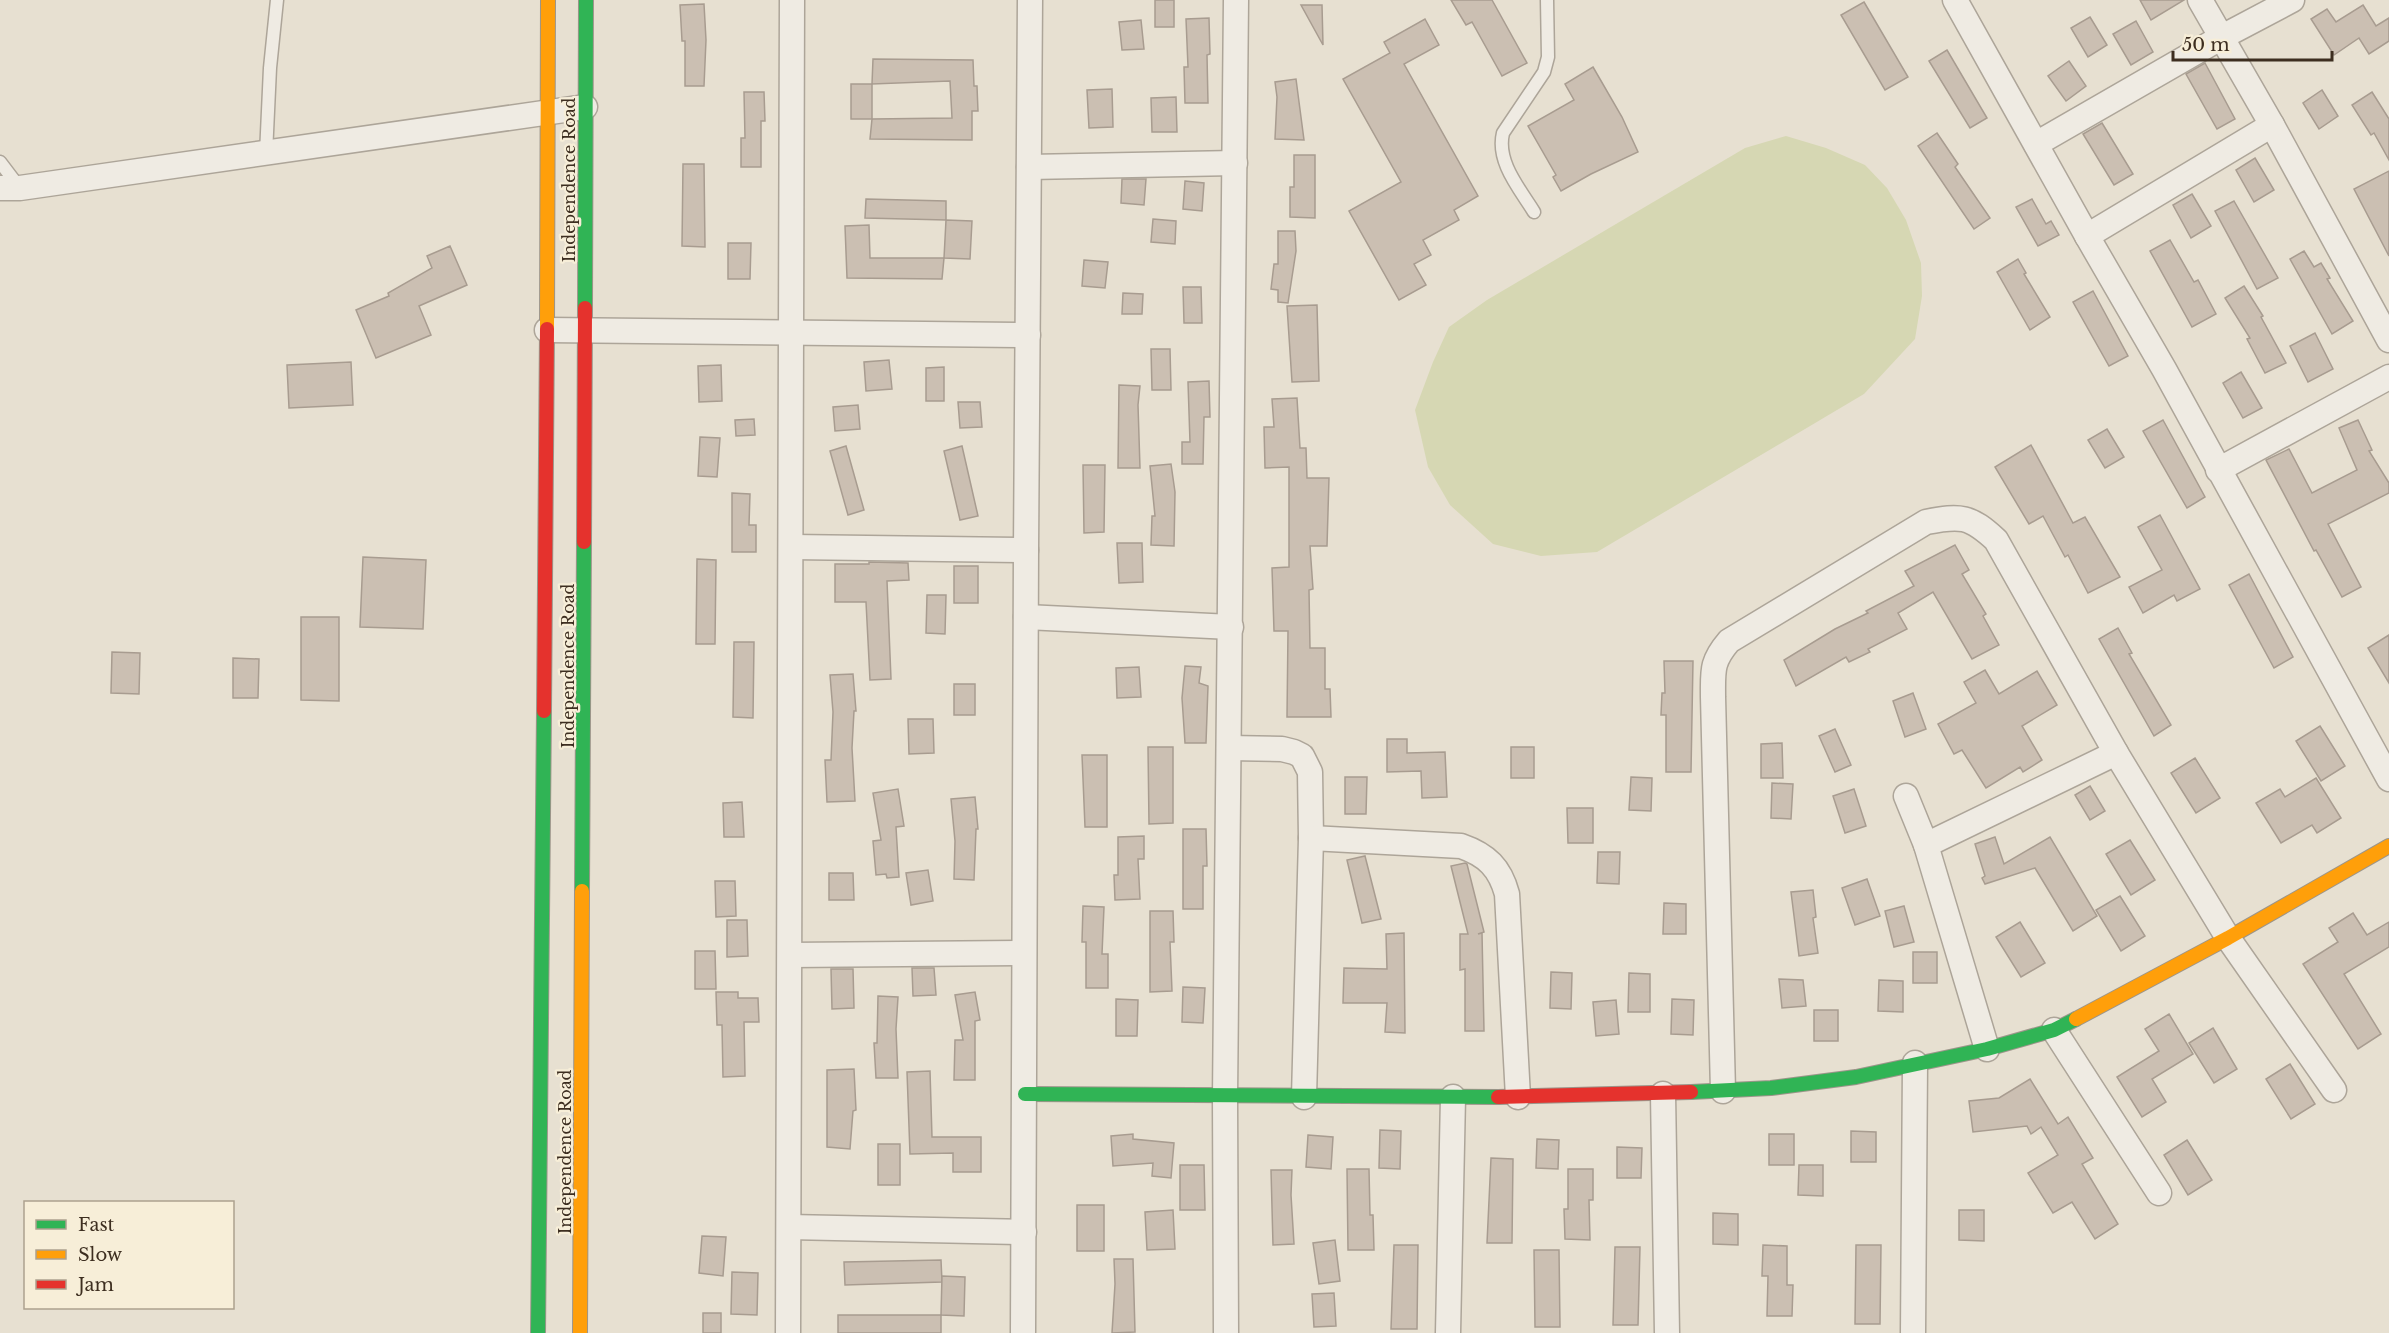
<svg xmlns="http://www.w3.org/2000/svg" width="2389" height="1333" font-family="'Libre Baskerville',serif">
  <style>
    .green { fill: #d6d7b3 }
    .building { fill: #cbbfb2; stroke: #a89c90; stroke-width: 1.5 }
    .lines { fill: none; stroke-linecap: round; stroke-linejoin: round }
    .lane-casing { stroke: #ada599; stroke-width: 15 }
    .street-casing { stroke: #ada599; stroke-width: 27 }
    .fast-casing { stroke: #9c958a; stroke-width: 16 }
    .slow-casing { stroke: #9c958a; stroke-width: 16 }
    .jam-casing { stroke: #9c958a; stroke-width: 16 }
    .lane { stroke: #efebe3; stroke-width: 12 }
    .street { stroke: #efebe3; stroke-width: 24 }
    .fast { stroke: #30b455; stroke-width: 14 }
    .slow { stroke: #ff9f0a; stroke-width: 14 }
    .jam { stroke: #e5322d; stroke-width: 14 }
    .labels { text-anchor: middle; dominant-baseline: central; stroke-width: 4.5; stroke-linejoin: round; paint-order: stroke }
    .street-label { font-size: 16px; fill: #3d2e20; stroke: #f7eed8 }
  </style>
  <rect width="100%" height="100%" fill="#e7e0d1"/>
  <path class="green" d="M1786 136 1826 148 1865 165 1887 188 1906 220 1921 263 1922 296 1915 339 1864 394 1597 552 1541 556 1493 544 1450 505 1428 467 1415 410 1433 362 1449 327 1487 300 1745 148Z"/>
  <g class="building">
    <rect x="1155" y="0" width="19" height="27"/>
    <path d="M1451 0H1492L1527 63 1502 76 1472 22 1466 25Z"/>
    <path d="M2140 0H2184L2151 20Z"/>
    <path d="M1864 2 1908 77 1885 90 1841 15Z"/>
    <path d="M704 4 706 40 704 86H685V41H682L680 5Z"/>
    <path d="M1301 5H1322L1323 45Z"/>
    <path d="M2363 5 2376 26 2389 18V41L2369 54 2359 38 2334 55 2311 19 2327 9 2336 22Z"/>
    <path d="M2090 17 2107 45 2088 57 2071 28Z"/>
    <path d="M1209 18 1210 54 1207 55 1208 103H1185L1184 67H1188L1186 19Z"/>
    <path d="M1425 19 1439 45 1404 64 1478 196 1454 210 1459 220 1423 240 1431 255 1414 264 1426 285 1399 300 1349 211 1401 182 1343 79 1390 53 1384 42Z"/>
    <path d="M1141 20 1144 49 1122 50 1119 22Z"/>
    <path d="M2136 21 2153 52 2131 65 2113 34Z"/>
    <path d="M1947 50 1987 118 1970 128 1929 61Z"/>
    <path d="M873 59 973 60 974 86H977L978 111H972V140L870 139 872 119 952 118 950 81 872 84Z"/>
    <path d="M2069 61 2086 86 2066 101 2048 76Z"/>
    <path d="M2205 63 2235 119 2217 129 2186 74Z"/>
    <path d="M1593 67 1622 117 1638 152 1591 174 1561 191 1553 177 1556 175 1528 126 1574 100 1565 84Z"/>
    <path d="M1296 79 1304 140 1275 139 1277 97 1275 82Z"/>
    <rect x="851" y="84" width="21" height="35"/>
    <path d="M1112 89 1113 127 1089 128 1087 90Z"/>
    <path d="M2322 90 2338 116 2319 129 2303 103Z"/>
    <path d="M744 92H764L765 121H761V167H741V138H745Z"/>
    <path d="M2372 92 2389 119V160L2374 133 2371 135 2352 105Z"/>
    <path d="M1176 97 1177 132H1152L1151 98Z"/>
    <path d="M2102 123 2133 174 2114 185 2083 134Z"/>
    <path d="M1937 133 1958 164 1955 167 1990 218 1974 229 1918 146Z"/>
    <path d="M1294 155H1315V218L1290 217V187H1294Z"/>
    <path d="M2255 158 2274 190 2254 202 2236 170Z"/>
    <path d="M683 164H704L705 247 682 246Z"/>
    <path d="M2389 171V256L2354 189Z"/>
    <path d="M1122 179H1146L1144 205 1121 203Z"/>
    <path d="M1185 181 1204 183 1202 211 1183 209Z"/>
    <path d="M2192 194 2211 226 2191 238 2173 205Z"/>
    <path d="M866 199 946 201V220L865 218Z"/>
    <path d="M2032 199 2046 224 2051 221 2059 235 2038 246 2016 207Z"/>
    <path d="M2234 201 2278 278 2257 289 2215 211Z"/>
    <path d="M1153 219 1176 221 1175 244 1151 242Z"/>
    <path d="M946 220 972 221 970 259 944 258Z"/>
    <path d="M869 225 870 258H944L942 279 847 278 845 226Z"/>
    <path d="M1278 231H1295L1296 251 1288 303 1278 302V290L1271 289 1274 264H1278Z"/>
    <path d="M2170 240 2194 282 2198 280 2216 314 2192 327 2150 251Z"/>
    <path d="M728 243H751L750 279H728Z"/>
    <path d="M450 246 467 285 419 306 431 335 376 358 356 310 389 296 388 293 432 268 427 256Z"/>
    <path d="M2304 251 2314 267 2321 263 2330 278 2327 279 2353 321 2332 334 2290 259Z"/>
    <path d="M2018 259 2026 273 2024 274 2050 317 2030 330 1997 272Z"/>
    <path d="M1084 260 1108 262 1105 288 1082 286Z"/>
    <path d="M2244 286 2263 316 2261 317 2286 363 2265 373 2247 339 2250 338 2225 298Z"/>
    <path d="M1183 287H1201L1202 323H1184Z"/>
    <path d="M2093 291 2128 356 2109 366 2073 302Z"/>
    <path d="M1123 293 1143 294 1142 314H1122Z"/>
    <path d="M1317 305 1319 381 1292 382 1287 306Z"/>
    <path d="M2315 333 2333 369 2308 382 2290 346Z"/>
    <path d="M1151 349H1170L1171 390H1152Z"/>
    <path d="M889 360 892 389 866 391 864 362Z"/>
    <path d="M351 362 353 405 289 408 287 365Z"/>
    <path d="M721 365 722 401 699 402 698 366Z"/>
    <path d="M944 367V401H926V368Z"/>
    <path d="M2241 372 2262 408 2243 418 2223 383Z"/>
    <path d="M1209 381 1210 417H1204L1203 464H1182V442H1190L1188 382Z"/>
    <path d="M1119 385 1140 386 1138 405 1140 468H1118Z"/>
    <path d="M1297 398 1300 448H1306L1307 478H1329L1327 546H1310L1313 589 1309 590 1310 648H1325V689H1330L1331 717H1287L1288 631H1274L1272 568 1289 567V467L1265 468 1264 427H1274L1272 399Z"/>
    <path d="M958 402H980L982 427 960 428Z"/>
    <path d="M858 405 860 429 835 431 833 407Z"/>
    <path d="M754 419 755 435 736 436 735 420Z"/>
    <path d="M2163 420 2205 497 2187 508 2143 431Z"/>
    <path d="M2358 420 2372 450 2369 451 2389 483V493L2328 524 2361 587 2342 597 2316 550 2314 551 2266 460 2289 449 2312 493 2357 470 2339 428Z"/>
    <path d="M2107 429 2124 457 2105 468 2088 440Z"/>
    <path d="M700 437 720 438 717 477 698 476Z"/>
    <path d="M2031 445 2073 523 2085 517 2120 577 2088 593 2068 555 2065 557 2043 516 2029 524 1995 467Z"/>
    <path d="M846 446 864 510 848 515 830 451Z"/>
    <path d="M962 446 978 516 960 520 944 451Z"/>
    <path d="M1171 464 1175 492 1174 546 1151 545 1152 516H1155L1150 466Z"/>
    <path d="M1083 465H1105L1104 532 1084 533Z"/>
    <path d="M732 493 750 494 749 525H756V552H732Z"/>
    <path d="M2160 515 2200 589 2177 601 2174 595 2143 613 2129 587 2162 570 2138 527Z"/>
    <path d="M1117 543H1142L1143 582 1119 583Z"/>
    <path d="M1955 545 1969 570 1962 574 1986 614 1983 616 1999 645 1972 659 1933 592 1898 613 1907 629 1868 649 1870 652 1849 662 1846 657 1796 686 1784 660 1835 629 1868 613 1866 611 1914 586 1905 571Z"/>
    <path d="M363 557 426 560 423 629 360 627Z"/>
    <path d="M697 559 716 560 715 644H696Z"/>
    <path d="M869 562 908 563 909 580 887 581 891 679 870 680 866 602H835V564H869Z"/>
    <rect x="954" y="566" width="24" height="37"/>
    <path d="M2249 574 2293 657 2274 668 2229 585Z"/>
    <path d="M927 595H946L945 634 926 633Z"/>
    <path d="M301 617H339V701L301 700Z"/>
    <path d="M2118 628 2132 653 2129 654 2171 725 2154 736 2099 639Z"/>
    <path d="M2389 635V683L2368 648Z"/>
    <path d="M734 642H754L753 718 733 717Z"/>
    <path d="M112 652 140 653 139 694 111 693Z"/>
    <path d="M233 658 259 659 258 698H233Z"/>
    <path d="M1664 661H1693L1691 772H1666V715H1661L1662 693H1665Z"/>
    <path d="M1185 666 1201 667 1199 683 1208 686 1206 743H1185L1182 698Z"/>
    <path d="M1139 667 1141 697 1117 698 1116 668Z"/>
    <path d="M1985 670 1999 694 2037 671 2057 705 2022 726 2042 760 2023 772 2020 767 1986 788 1962 750 1954 754 1938 724 1976 703 1964 682Z"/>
    <path d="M853 674 856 711H854L852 748 855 801 827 802 825 760H831L833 712 830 675Z"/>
    <rect x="954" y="684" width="21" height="31"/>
    <path d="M1913 693 1926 729 1905 737 1893 701Z"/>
    <path d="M908 719H933L934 753 909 754Z"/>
    <path d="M2320 726 2345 766 2321 781 2296 741Z"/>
    <path d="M1835 729 1851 765 1835 772 1819 736Z"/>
    <path d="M1387 739H1407V753L1445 752 1447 797 1422 798 1421 771 1387 772Z"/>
    <path d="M1782 743 1783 778H1761V744Z"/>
    <path d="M1148 747H1173V823L1149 824Z"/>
    <rect x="1511" y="747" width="23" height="31"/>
    <path d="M1082 755H1107V827H1085Z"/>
    <path d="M2195 758 2220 798 2196 813 2171 773Z"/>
    <path d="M1345 777H1367L1366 814H1345Z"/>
    <path d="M1631 777 1652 778 1651 811 1629 810Z"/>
    <path d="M2316 778 2341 818 2317 833 2312 825 2281 843 2256 803 2280 789 2285 797Z"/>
    <path d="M1772 783 1793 784 1791 819 1771 818Z"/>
    <path d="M2090 786 2105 811 2090 820 2075 795Z"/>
    <path d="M898 789 904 826 896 827 899 877 887 878 886 874 876 875 873 841 881 840 873 793Z"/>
    <path d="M1854 789 1866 826 1845 833 1833 796Z"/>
    <path d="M975 797 978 829H976L974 880 954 879 955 841 951 799Z"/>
    <path d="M742 802 744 837H724L723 803Z"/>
    <path d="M1567 808H1593V843H1568Z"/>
    <path d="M1183 829H1206L1207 866H1203V909H1183Z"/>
    <path d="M1144 836V859H1138L1140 899 1115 900 1114 875H1118V837Z"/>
    <path d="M1995 837 2004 864 2050 837 2097 916 2073 931 2035 868 1985 884 1982 878 1985 876 1975 844Z"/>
    <path d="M2130 840 2155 880 2131 895 2106 854Z"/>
    <path d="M1598 852H1620L1619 884 1597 883Z"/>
    <path d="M1365 856 1381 919 1362 923 1347 860Z"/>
    <path d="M1465 863 1467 864 1484 932 1478 934 1482 933 1484 1031H1465V969L1460 970V934H1468L1451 866Z"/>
    <path d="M928 870 933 901 911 905 906 873Z"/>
    <path d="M829 873H853L854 900H829Z"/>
    <path d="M1867 879 1880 916 1855 925 1842 888Z"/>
    <path d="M715 881H735L736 916 716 917Z"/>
    <path d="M1813 890 1816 917 1813 918 1818 953 1799 956 1791 892Z"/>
    <path d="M2120 896 2145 936 2121 951 2096 910Z"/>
    <path d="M1664 903 1686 904V934H1663Z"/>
    <path d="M1083 906 1104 907 1102 954H1108V988H1086V942H1082Z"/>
    <path d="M1904 906 1914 942 1894 947 1885 911Z"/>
    <path d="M1150 911H1173L1174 942H1170L1172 991 1150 992Z"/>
    <path d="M2353 913 2367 935 2389 922V947L2344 974 2381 1034 2358 1049 2303 964 2338 942 2329 928Z"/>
    <path d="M727 920H747L748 956 727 957Z"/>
    <path d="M2020 922 2045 963 2021 977 1996 937Z"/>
    <path d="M1404 933 1405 1033 1385 1032 1387 1003H1343L1344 968 1387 969 1386 934Z"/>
    <path d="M695 951H715L716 989H695Z"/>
    <rect x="1913" y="952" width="24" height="31"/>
    <path d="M912 968H934L936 995 913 996Z"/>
    <path d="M831 969H853L854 1008 832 1009Z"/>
    <path d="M1551 972 1572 973 1571 1009 1550 1008Z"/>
    <path d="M1629 973 1650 974V1012H1628Z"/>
    <path d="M1779 979 1803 980 1806 1006 1782 1008Z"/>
    <path d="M1879 980 1903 981V1012L1878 1011Z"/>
    <path d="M1183 987 1205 988 1203 1023 1182 1022Z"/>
    <path d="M716 992H738V998H758L759 1022H744L745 1076 723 1077 722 1025H717Z"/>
    <path d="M975 992 980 1020 975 1021V1080H954L955 1040H963L955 995Z"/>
    <path d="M878 996 898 997 896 1029 898 1078H876L874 1043H877Z"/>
    <path d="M1116 999 1138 1000 1137 1036H1116Z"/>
    <path d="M1672 999 1694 1000 1693 1035 1671 1034Z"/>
    <path d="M1616 1000 1619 1034 1596 1036 1593 1002Z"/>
    <rect x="1814" y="1010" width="24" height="31"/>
    <path d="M2169 1014 2193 1054 2152 1079 2166 1102 2142 1117 2117 1077 2159 1051 2145 1029Z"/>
    <path d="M2213 1028 2237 1069 2214 1083 2189 1043Z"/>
    <path d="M2290 1064 2315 1104 2291 1119 2266 1079Z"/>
    <path d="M854 1069 856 1110 853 1111 850 1149 827 1147V1070Z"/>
    <path d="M930 1071 932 1137H981V1172H953V1153L910 1154 907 1072Z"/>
    <path d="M2030 1079 2058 1124 2068 1117 2093 1158 2082 1164 2118 1224 2095 1239 2072 1202 2053 1213 2028 1173 2058 1155 2041 1127 2031 1134 2027 1126 1973 1132 1969 1101 1999 1098Z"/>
    <path d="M1380 1130 1401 1131 1400 1169 1379 1168Z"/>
    <path d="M1851 1131 1876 1132V1162H1851Z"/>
    <path d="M1133 1134V1139L1174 1143 1171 1178 1152 1176 1153 1163 1113 1166 1111 1136Z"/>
    <rect x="1769" y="1134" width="25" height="31"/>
    <path d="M1308 1135 1333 1137 1331 1169 1306 1167Z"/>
    <path d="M1537 1139 1559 1140 1558 1169 1536 1168Z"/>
    <path d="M2187 1140 2212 1180 2188 1195 2164 1155Z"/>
    <rect x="878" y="1144" width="22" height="41"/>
    <path d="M1617 1147 1642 1148 1641 1178H1617Z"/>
    <path d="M1491 1158 1513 1159 1512 1243H1487Z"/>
    <path d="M1180 1165H1204L1205 1210H1180Z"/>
    <path d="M1799 1165H1823V1196L1798 1195Z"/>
    <path d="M1347 1169H1369L1370 1215H1373L1374 1250H1348Z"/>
    <path d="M1568 1169H1593V1200H1589L1590 1240 1565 1239 1564 1209H1568Z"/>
    <path d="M1271 1170H1292L1291 1195 1294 1244 1273 1245Z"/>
    <rect x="1077" y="1205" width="27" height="46"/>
    <path d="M1173 1210 1175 1249 1147 1250 1145 1212Z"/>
    <path d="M1959 1210H1984V1241L1959 1240Z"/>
    <path d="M1713 1213 1738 1214V1245L1713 1244Z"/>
    <path d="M702 1236 726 1237 723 1276 699 1273Z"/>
    <path d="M1335 1240 1340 1281 1319 1284 1313 1243Z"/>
    <path d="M1394 1245H1418L1417 1329H1391Z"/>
    <path d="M1763 1245 1787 1246V1285H1793L1792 1316H1767L1768 1276H1762Z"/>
    <path d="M1856 1245H1881L1880 1324H1855Z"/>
    <path d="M1615 1247H1640L1638 1325H1613Z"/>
    <path d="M1534 1250H1559L1560 1327H1535Z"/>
    <path d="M1114 1259H1133L1135 1332 1112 1333 1115 1284Z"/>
    <path d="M941 1260 942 1282 845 1285 844 1262Z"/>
    <path d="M732 1272 758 1273 757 1315 731 1314Z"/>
    <path d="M942 1276 965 1277 964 1316 941 1315Z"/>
    <path d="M1334 1293 1336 1326 1314 1327 1312 1294Z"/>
    <rect x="703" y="1313" width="18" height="20"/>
    <rect x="838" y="1315" width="103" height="18"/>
  </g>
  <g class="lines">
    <defs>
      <g id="lane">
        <path d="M266 154 270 68 277 0"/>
        <path d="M0 162 19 187"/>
        <path d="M1534 212C1520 189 1496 162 1503 133L1544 72 1548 57 1547 0"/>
      </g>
      <g id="street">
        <path d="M1955 0 2087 236 2164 369 2389 779"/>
        <path d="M2200 0 2272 125 2389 340"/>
        <path d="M2036 144 2222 37 2292 0"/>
        <path d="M1029 167 1235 163"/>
        <path d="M0 188H20L585 107"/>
        <path d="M2087 236 2272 125"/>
        <path d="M547 330 1028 335"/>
        <path d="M2218 470 2389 377"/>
        <path d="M792 547 1026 550"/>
        <path d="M1026 617 1231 627"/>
        <path d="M1229 748 1282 749 1294 752 1302 756 1310 772 1311 838 1304 1097"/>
        <path d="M1906 796 1926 845 1987 1049"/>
        <path d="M1311 838 1461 846C1487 855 1500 868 1507 894L1518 1097"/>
        <path d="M1926 845 2116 753"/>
        <path d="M790 955 1024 953"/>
        <path d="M2054 1030 2159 1193"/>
        <path d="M1723 1091 1713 697C1713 671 1711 662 1729 641L1926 522C1961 515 1970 516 1996 540L2116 753 2228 938 2334 1090"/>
        <path d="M1663 1094 1667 1333"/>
        <path d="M789 1227 1024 1232"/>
        <path d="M788 1333 792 0"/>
        <path d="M1023 1333 1026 550 1030 0"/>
        <path d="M1226 1333 1225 1097 1236 0"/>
        <path d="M1448 1333 1453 1097"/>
        <path d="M1913 1333 1915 1063"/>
      </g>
      <g id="fast">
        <path d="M585 308 586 0"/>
        <path d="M582 891 584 542"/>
        <path d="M1691 1092 1771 1088 1856 1077 1987 1049 2054 1030 2076 1019"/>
        <path d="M1025 1094 1498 1097"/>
        <path d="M538 1333 544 711"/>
      </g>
      <g id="slow">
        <path d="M547 329 548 0"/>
        <path d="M2076 1019 2228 938 2389 846"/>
        <path d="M580 1333 582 891"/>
      </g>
      <g id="jam">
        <path d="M584 542 585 308"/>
        <path d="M544 711 547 329"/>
        <path d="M1498 1097 1691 1092"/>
      </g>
    </defs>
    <use href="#lane" class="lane-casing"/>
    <use href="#street" class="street-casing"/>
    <use href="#fast" class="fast-casing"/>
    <use href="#slow" class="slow-casing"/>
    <use href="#jam" class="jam-casing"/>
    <use href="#lane" class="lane"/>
    <use href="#street" class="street"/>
    <use href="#fast" class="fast"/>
    <use href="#slow" class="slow"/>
    <use href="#jam" class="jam"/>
  </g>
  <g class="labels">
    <g class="street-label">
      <text transform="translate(569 180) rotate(-90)">Independence Road</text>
      <text transform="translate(568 666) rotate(-90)">Independence Road</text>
      <text transform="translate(565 1152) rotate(-90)">Independence Road</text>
    </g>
  </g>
  <rect x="24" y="1201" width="210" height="108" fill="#f7eed8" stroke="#ada18e" stroke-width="1.5"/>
  <rect x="36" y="1220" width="30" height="9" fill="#30b455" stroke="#ada18e" stroke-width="1.5"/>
  <text x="78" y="1231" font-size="18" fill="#3d2e20">Fast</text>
  <rect x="36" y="1250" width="30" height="9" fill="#ff9f0a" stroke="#ada18e" stroke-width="1.5"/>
  <text x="78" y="1261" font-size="18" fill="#3d2e20">Slow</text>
  <rect x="36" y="1280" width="30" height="9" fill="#e5322d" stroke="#ada18e" stroke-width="1.5"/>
  <text x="78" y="1291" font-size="18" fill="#3d2e20">Jam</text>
  <path d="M2173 51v9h159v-9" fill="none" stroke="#3d2e20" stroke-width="3"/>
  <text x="2182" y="51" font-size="18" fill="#3d2e20" stroke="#f7eed8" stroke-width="4.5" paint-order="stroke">50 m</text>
</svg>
